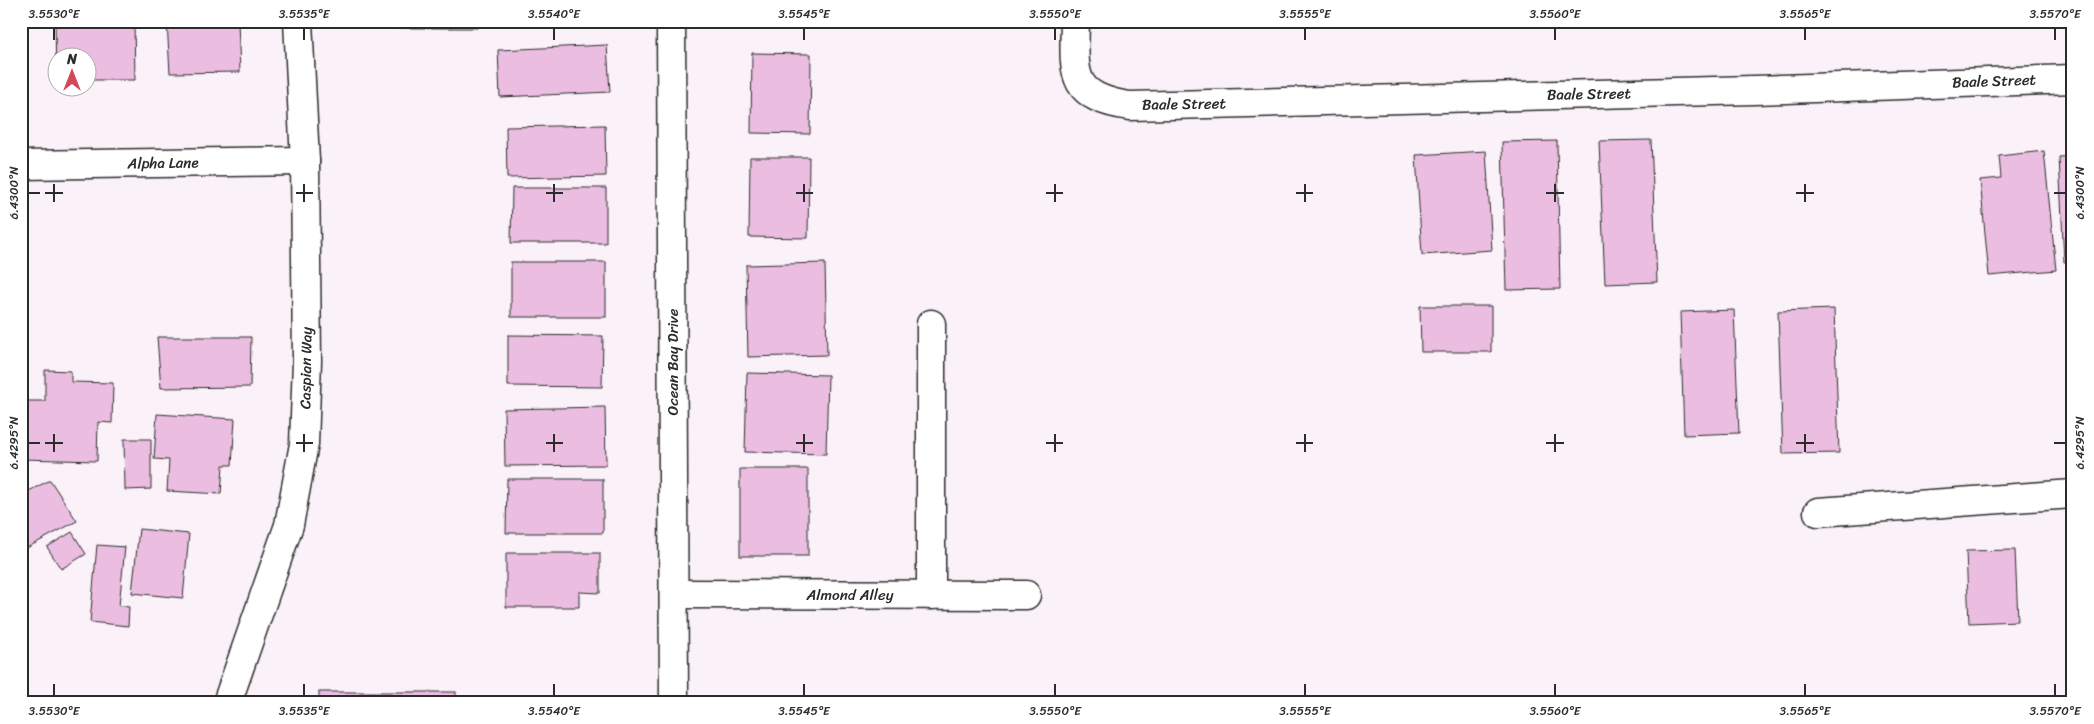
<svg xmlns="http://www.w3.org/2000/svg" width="2094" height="724" font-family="Sriracha,sans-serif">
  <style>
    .building { fill: #ebbee1; stroke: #2b2b2b }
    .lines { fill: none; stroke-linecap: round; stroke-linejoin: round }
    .minor-casing { stroke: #2b2b2b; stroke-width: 31 }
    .minor { stroke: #fff; stroke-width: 28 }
    .ticks { fill: none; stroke: #2b2b2b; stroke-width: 2 }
    .labels { text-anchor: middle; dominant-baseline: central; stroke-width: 4.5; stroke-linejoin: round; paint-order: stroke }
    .street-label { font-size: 15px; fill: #2b2b2b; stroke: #fff }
    .neatline { fill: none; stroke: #2b2b2b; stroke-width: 2 }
    .ticks-label { font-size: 12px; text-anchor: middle; fill: #2b2b2b }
  </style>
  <rect width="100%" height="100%" fill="#fbf2f9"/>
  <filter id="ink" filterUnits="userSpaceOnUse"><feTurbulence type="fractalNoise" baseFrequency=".02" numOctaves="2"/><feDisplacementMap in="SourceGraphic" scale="10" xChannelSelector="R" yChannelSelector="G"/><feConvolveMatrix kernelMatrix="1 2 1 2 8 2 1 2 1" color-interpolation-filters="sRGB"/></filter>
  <g filter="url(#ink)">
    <g class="building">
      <path d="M55 21H134L135 80H88V58H58V81H56Z"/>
      <path d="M238 21 240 72 170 73 167 22Z"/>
      <rect x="369" y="21" width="108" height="7"/>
      <path d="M607 45 610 92 500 97 498 50Z"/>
      <path d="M752 53 811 54 810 134 751 133Z"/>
      <path d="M605 125 606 176 507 178 506 127Z"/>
      <path d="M1651 140 1657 282 1605 284 1599 141Z"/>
      <path d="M1557 141 1560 289 1506 290 1502 142Z"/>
      <path d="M1486 151 1492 250 1422 255 1416 155Z"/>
      <path d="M2044 151 2056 270 1989 276 1980 180 2001 178 1999 156Z"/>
      <path d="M2073 156V262H2064L2059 157Z"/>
      <path d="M750 157H809L808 238 749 237Z"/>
      <path d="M512 188H606V243H511Z"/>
      <rect x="511" y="262" width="95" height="55"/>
      <path d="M825 263 827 355 748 357 746 265Z"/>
      <path d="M1420 306H1491V352H1421Z"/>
      <path d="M1834 309 1839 453 1783 454 1778 311Z"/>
      <path d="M1734 310 1739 433 1684 435 1680 312Z"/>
      <path d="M508 335 603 336 602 387 508 386Z"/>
      <path d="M157 337H251L250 387 161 388Z"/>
      <path d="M45 370 71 371V382L113 383 112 423 98 422 97 461 21 459V401H45Z"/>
      <path d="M747 373 828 375 826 454 745 452Z"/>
      <path d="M605 407 606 465 505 466 504 409Z"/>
      <path d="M157 414 235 419 232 465H223L221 494 167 491 169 460 154 459Z"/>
      <path d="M124 439H151V489L125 490Z"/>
      <rect x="740" y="469" width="68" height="87"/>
      <path d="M507 479H603V533H506Z"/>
      <path d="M50 480 77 521 21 551V495Z"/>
      <path d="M139 529 189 534 183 598 132 593Z"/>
      <path d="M72 532 86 554 61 569 47 547Z"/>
      <path d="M97 545 125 547 119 606 129 607 128 626 90 622Z"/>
      <path d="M2015 550 2018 621 1969 623 1966 551Z"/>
      <path d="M506 553H600V593L579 592V607H506Z"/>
      <path d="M2071 570H2073V604Z"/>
      <rect x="319" y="692" width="137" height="11"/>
    </g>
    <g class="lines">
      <defs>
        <g id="minor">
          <path d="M671 21 674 703"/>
          <path d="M1075 21C1074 74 1069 97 1130 106L1754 90 2073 79"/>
          <path d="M21 165 305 161"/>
          <path d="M931 324V595"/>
          <path d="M1818 512 2073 494"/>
          <path d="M675 594 1026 595"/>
          <path d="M227 703 289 525 304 444 307 361 305 161 298 21"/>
        </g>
      </defs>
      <use href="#minor" class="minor-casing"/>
      <use href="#minor" class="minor"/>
    </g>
  </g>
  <path class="ticks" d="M54 28V40M304 28V40M554 28V40M804 28V40M1055 28V40M1305 28V40M1555 28V40M1805 28V40M2055 28V40M54 184V202M304 184V202M554 184V202M804 184V202M1055 184V202M1305 184V202M1555 184V202M1805 184V202M28 193H40M45 193H63M296 193H313M546 193H563M796 193H813M1046 193H1063M1296 193H1313M1546 193H1564M1796 193H1814M2054 193H2066M54 434V452M304 434V452M554 434V452M804 434V452M1055 434V452M1305 434V452M1555 434V452M1805 434V452M28 443H40M45 443H63M296 443H313M546 443H563M796 443H813M1046 443H1063M1296 443H1313M1546 443H1564M1796 443H1814M2054 443H2066M54 684V696M304 684V696M554 684V696M804 684V696M1055 684V696M1305 684V696M1555 684V696M1805 684V696M2055 684V696"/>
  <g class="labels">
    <g class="street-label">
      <text transform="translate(1994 81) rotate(-2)">Baale Street</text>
      <text transform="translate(1589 94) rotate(-1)">Baale Street</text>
      <text transform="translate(1184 104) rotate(-1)">Baale Street</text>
      <text transform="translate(163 163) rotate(-1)">Alpha Lane</text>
      <text transform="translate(673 362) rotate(-90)">Ocean Bay Drive</text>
      <text transform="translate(306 368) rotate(-89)">Caspian Way</text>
      <text x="850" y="595">Almond Alley</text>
    </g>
  </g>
  <rect width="2094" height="724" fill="none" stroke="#fff" stroke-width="55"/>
  <g transform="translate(72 72)"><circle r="24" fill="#ffffff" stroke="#aaaaaa"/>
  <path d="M0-4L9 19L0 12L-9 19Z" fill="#d1495b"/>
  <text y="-8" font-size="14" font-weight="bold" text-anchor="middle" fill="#2b2b2b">N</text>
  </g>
  <rect x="28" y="28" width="2038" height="668" class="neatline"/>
  <g class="ticks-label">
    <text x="54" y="18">3.5530°E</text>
    <text x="304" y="18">3.5535°E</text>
    <text x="554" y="18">3.5540°E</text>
    <text x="804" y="18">3.5545°E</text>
    <text x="1055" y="18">3.5550°E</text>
    <text x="1305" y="18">3.5555°E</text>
    <text x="1555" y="18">3.5560°E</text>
    <text x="1805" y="18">3.5565°E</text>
    <text x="2055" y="18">3.5570°E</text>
    <text transform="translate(14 193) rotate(-90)" y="4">6.4300°N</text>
    <text transform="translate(2080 193) rotate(-90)" y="4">6.4300°N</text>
    <text transform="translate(14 443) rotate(-90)" y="4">6.4295°N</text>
    <text transform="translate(2080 443) rotate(-90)" y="4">6.4295°N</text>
    <text x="54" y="715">3.5530°E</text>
    <text x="304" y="715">3.5535°E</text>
    <text x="554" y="715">3.5540°E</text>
    <text x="804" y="715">3.5545°E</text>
    <text x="1055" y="715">3.5550°E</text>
    <text x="1305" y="715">3.5555°E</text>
    <text x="1555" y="715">3.5560°E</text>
    <text x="1805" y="715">3.5565°E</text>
    <text x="2055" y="715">3.5570°E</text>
  </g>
</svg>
